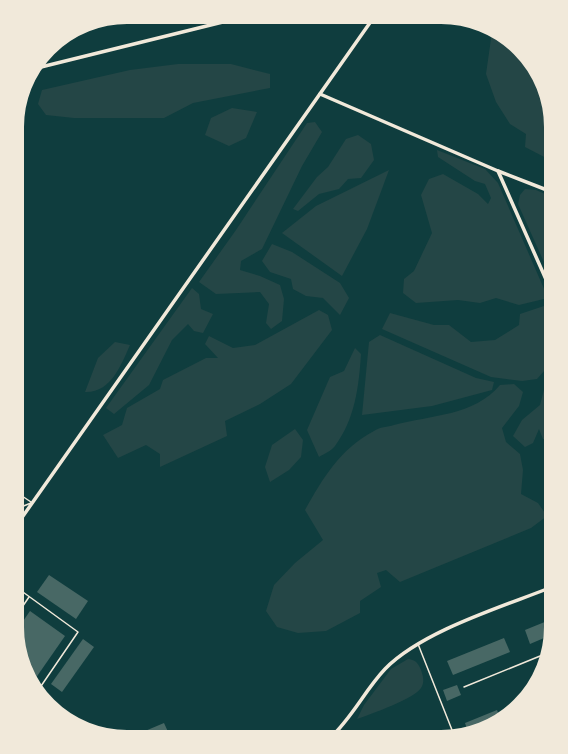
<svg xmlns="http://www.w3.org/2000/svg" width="568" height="754" font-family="Arial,sans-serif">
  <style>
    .green { fill: #244646 }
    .building { fill: #486865 }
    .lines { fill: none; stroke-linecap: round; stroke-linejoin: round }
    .service { stroke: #f1e9da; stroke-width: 1.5 }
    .minor { stroke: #f1e9da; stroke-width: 3.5 }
    .rim { fill: none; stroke: #f1e9da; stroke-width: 2 }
  </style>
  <rect width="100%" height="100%" fill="#0f3d3e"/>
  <g class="green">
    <path d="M492 32 508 39 540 78 552 127V161L525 147 526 134 510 124 496 102 486 74Z"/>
    <path d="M178 64H231L270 74V88L193 103 164 118H74L46 115 38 104 42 90 130 70Z"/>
    <path d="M232 108 257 112 246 138 229 146 205 135 211 118Z"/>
    <path d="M315 122 322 132 302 166 262 249 241 261 240 270 260 276 280 285 284 299 282 321 271 329 266 323 269 304 260 292 216 294 199 282 236 230 307 123Z"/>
    <path d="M358 135 371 144 374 160 361 178 348 179 339 189 319 194 298 211 293 209 317 177 328 167 346 139Z"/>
    <path d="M437 150 485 169 498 183 548 298 519 305 496 298 480 303 458 300 416 303 403 293 404 279 414 271 432 233 421 195 429 179 443 174 478 194 488 204 491 198 485 184 475 181 438 157Z"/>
    <path d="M389 170 367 229 342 276 282 233 316 206Z"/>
    <path d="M525 189 536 190 552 197V280L518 204 520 195Z"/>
    <path d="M272 244 292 252 340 283 349 298 340 315 323 298 306 296 293 289 291 279 270 272 262 261Z"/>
    <path d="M192 288 199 294 201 309 213 314 203 333 194 331 188 324 172 340 149 385 114 414 106 408Z"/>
    <path d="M550 304 552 308V362L537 379 522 381 491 377 382 329 390 313 434 325H449L471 342 495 340 519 325 520 314Z"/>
    <path d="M319 310 328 315 332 330 291 384 260 404 225 421 227 436 160 467V454L146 445 118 458 103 435 122 425 127 408 160 389 163 380 206 358H218L205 344 209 336 233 348 255 345Z"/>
    <path d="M380 335 476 378 494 382 492 390 432 406 362 415 369 342Z"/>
    <path d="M115 342 130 345C121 365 111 393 85 392L98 358Z"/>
    <path d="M355 348 361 354C359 386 355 419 335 446 331 451 324 454 319 457L307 430 330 377 344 371Z"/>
    <path d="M552 375V440L543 439 539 429 533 443 525 447 513 436 522 420 540 405 545 386Z"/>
    <path d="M514 384 523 392 519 406 502 428 506 442 520 454 523 470 521 494 538 503 547 516 531 528 400 582 386 570 377 573 381 587 360 601V613L326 631 298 633 277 627 266 611 274 585 295 563 323 540 305 510C323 478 340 449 374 431 379 427 388 427 394 425 431 415 474 416 500 385Z"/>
    <path d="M295 429 303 440 301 457 289 470 270 482 265 467 272 445Z"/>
    <path d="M408 659C416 660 418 663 421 670 423 676 425 682 421 688 414 699 371 714 357 719L364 705 391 669Z"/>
  </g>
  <g class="building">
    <path d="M49 575 88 601 76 619 37 592Z"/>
    <path d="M30 611 65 636 33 682 28 676 17 630Z"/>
    <path d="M552 619 551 635 530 644 525 630Z"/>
    <path d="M504 638 510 652 453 675 447 661Z"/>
    <path d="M83 639 94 647 62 692 51 684Z"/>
    <path d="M457 685 461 695 447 701 443 690Z"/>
    <path d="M497 710 500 718 490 726 468 732 465 723Z"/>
    <path d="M164 723 169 734 160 737H148L145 731Z"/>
    <path d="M444 731 446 737 428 738Z"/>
  </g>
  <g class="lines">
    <g class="service">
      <path d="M16 492 31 502"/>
      <path d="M16 509 31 503"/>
      <path d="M16 587 78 632 39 689"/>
      <path d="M16 616 29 597"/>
      <path d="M418 644 454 735"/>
      <path d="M464 687 545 654"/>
    </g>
    <g class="minor">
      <path d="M33 69 247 16"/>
      <path d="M320 94 498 171 552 192"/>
      <path d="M498 171 552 293"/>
      <path d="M16 526 374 17"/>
      <path d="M330 738C352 718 365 690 385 669 422 631 502 607 552 587"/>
    </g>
  </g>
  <path d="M0 0H568V754H0ZM127 23H441A104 104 0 0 1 545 127V627A104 104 0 0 1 441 731H127A104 104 0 0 1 23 627V127A104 104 0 0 1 127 23Z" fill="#f1e9da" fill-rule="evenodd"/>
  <path class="rim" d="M127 23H441A104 104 0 0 1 545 127V627A104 104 0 0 1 441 731H127A104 104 0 0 1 23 627V127A104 104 0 0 1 127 23Z"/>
</svg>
